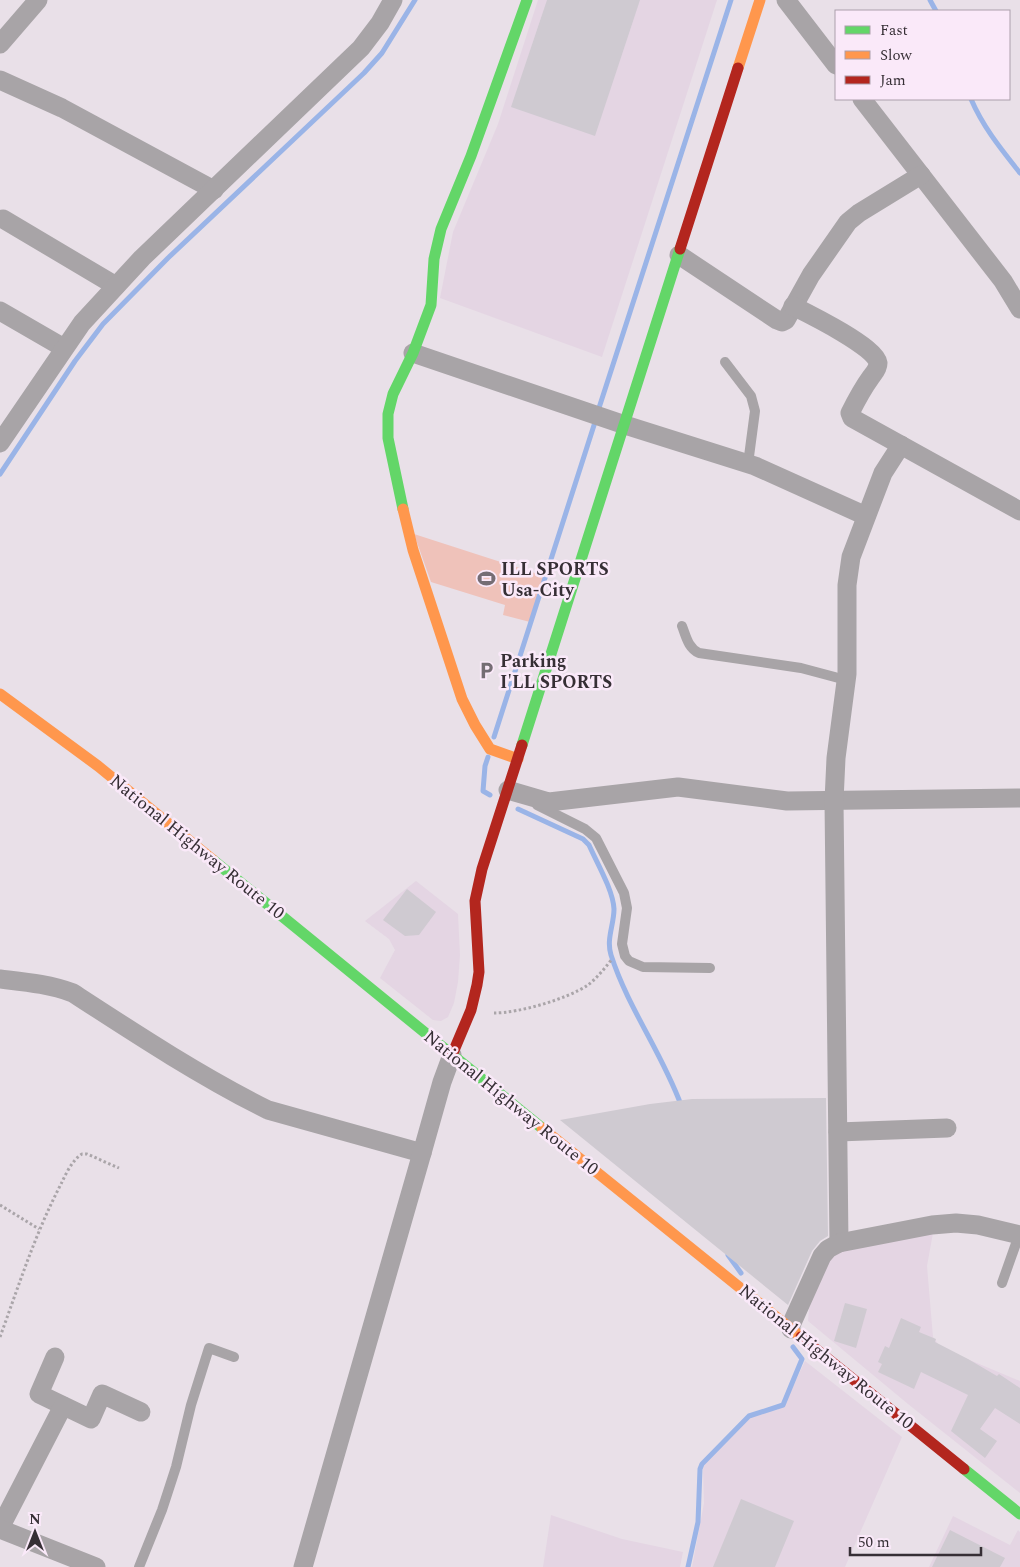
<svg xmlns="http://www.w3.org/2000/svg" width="1020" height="1567" font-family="Spectral,serif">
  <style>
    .built { fill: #e4d5e3 }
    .green { fill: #efc2ba }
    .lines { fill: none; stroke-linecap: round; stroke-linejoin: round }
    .stream { stroke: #9ab4e7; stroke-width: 5 }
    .building { fill: #cfcad1 }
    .path { stroke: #aaa5a9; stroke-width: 3; stroke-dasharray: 2.5 2.5; stroke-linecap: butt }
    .lane { stroke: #a8a4a7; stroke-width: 10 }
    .street { stroke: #a8a4a7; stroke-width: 19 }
    .fast { stroke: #63d668; stroke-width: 11 }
    .slow { stroke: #ff974d; stroke-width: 11 }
    .jam { stroke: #b3261e; stroke-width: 11 }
    .labels { text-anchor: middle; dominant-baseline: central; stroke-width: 5; stroke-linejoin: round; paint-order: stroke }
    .poi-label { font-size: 18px; font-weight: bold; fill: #362f35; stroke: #fae9f9; text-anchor: start }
    .street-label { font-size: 18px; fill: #362f35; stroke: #fae9f9 }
  </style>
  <rect width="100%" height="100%" fill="#e9e0e8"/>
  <g class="built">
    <path d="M538 0H717L602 357 440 298 453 232 498 124Z"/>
    <path d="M416 881 458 914 460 955 458 982 454 1003 448 1017 441 1021 433 1020 380 978 395 950 389 939 365 921Z"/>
    <path d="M933 1233 927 1266 933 1337 941 1348 1020 1381V1493L908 1404 808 1321 810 1296 833 1252Z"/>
    <path d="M805 1361 902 1437 845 1567H692L704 1503 703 1469 705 1463 750 1418 756 1414 777 1410 785 1404Z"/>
    <path d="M551 1515 622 1539 683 1552 680 1567H543Z"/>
    <path d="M953 1516 1010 1545 1018 1530 1020 1532V1567H929Z"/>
  </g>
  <path class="green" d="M414 534 544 576 530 622 503 615 505 605 431 582Z"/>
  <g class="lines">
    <g class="stream">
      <path d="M930 0 936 11"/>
      <path d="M971 99C983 127 1001 149 1020 173"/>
      <path d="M598 411 731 0"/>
      <path d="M0 474 75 361 103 324 168 258 364 73 382 53 415 0"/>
      <path d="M494 737 596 419"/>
      <path d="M488 757 485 766 483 791 490 795"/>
      <path d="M518 809 583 839 589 845C597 863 613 890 614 909 614 925 606 939 611 955 628 1008 662 1053 681 1105"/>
      <path d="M728 1255 741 1273"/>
      <path d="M688 1567 698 1522 700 1469 702 1464 749 1416 783 1405 802 1359 793 1347"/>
    </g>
  </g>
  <g class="building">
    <path d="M547 0H640L595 136 511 107Z"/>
    <path d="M407 889 436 912 419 935 405 936 383 920Z"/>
    <path d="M826 1098 828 1236 820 1241 812 1251 788 1305 560 1120 650 1104 692 1099Z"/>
    <path d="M845 1303 867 1309 856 1348 834 1341Z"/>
    <path d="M901 1318 921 1327 919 1332 936 1339 935 1342 968 1359 997 1376 999 1374 1020 1388V1424L995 1408 980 1429 997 1441 985 1458 951 1431 968 1395 921 1372 914 1389 878 1372 882 1364 878 1362 885 1346 889 1348Z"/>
    <path d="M741 1499 794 1521 775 1567H713Z"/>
    <path d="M950 1530 1005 1558 1000 1567H932Z"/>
  </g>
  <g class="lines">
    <g class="path">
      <path d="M494 1013C519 1013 567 999 588 985 597 978 605 968 612 959"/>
      <path d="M0 1205 39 1229"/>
      <path d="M0 1337C19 1285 35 1234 61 1184 66 1174 72 1160 82 1154H87L119 1168"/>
    </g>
    <g class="lane">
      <path d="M725 362 751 396 755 411 748 464"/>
      <path d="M682 626C686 636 688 648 699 653L801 668 846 680"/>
      <path d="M537 805 585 829 596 838 624 893 627 908 622 944 625 956 629 961 643 967 710 968"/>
      <path d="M1002 1283 1019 1235"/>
      <path d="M139 1567 162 1510 176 1467 191 1405 209 1348 234 1357"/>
    </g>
    <g class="street">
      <path d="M786 0 836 65"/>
      <path d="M0 44 38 0"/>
      <path d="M0 80 62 108 214 190"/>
      <path d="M862 99 1003 281 1020 309"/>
      <path d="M3 219 116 286"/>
      <path d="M679 255 777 320 782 322 786 320 811 275 848 222 859 213 921 175"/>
      <path d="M793 306C809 314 876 347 878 363 878 369 874 373 871 377 863 388 856 401 850 413L852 418 1020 511"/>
      <path d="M0 311 64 348"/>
      <path d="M413 353 625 425 755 466 866 516"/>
      <path d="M0 443 82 323 142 258 361 48 380 23 393 0"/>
      <path d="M508 790 549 802 678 787 787 801 1020 798"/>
      <path d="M0 979C25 982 49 984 73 993 136 1034 200 1076 268 1110L422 1153"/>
      <path d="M838 1132 947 1128"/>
      <path d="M839 1243 834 801 836 758 847 674V585L851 557 883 473 901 445"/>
      <path d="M791 1329V1325L822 1256 828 1249 839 1243 932 1225 956 1223 978 1225 1020 1235"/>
      <path d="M55 1357 39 1394 91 1419 102 1394 141 1412"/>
      <path d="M0 1528 63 1406"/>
      <path d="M0 1529 96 1567"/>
      <path d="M303 1567 422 1153 442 1082 452 1055"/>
    </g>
    <g class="fast">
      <path d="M403 509 388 438V414L393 394 413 353 431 305 434 259 441 229 471 156 527 0"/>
      <path d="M522 745 680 249"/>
      <path d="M213 860 542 1128"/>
      <path d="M964 1469 1020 1514"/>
    </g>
    <g class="slow">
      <path d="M738 68 760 0"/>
      <path d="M403 509 413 550 462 699 475 725 490 749 518 759"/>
      <path d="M0 694 98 766 213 860"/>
      <path d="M542 1128 801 1337"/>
    </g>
    <g class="jam">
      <path d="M680 249 738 68"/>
      <path d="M452 1055 471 1010 477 985 479 972 475 901 482 869 522 745"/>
      <path d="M801 1337 964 1469"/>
    </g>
  </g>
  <defs>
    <symbol id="stadium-bare" viewBox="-9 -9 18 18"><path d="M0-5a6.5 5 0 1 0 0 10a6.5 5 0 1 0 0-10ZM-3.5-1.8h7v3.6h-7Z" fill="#756d74" stroke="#fae9f9" stroke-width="2.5" paint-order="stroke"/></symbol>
    <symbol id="parking-bare" viewBox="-9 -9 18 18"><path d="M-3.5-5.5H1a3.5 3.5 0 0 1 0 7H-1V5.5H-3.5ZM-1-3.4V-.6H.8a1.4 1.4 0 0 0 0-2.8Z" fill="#756d74" stroke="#fae9f9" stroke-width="2.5" paint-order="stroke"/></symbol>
  </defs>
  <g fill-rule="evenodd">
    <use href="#stadium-bare" x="474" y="566" width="25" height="25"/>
    <use href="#parking-bare" x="474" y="658" width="25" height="25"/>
  </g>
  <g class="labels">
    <g class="poi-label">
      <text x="501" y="569">ILL SPORTS<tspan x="501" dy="21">Usa-City</tspan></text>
      <text x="500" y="661">Parking<tspan x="500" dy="21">I'LL SPORTS</tspan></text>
    </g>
    <g class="street-label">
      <text transform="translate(197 847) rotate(39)">National Highway Route 10</text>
      <text transform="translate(511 1103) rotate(39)">National Highway Route 10</text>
      <text transform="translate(826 1357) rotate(39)">National Highway Route 10</text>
    </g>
  </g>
  <rect x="835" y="10" width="175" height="90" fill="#fae9f9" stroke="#ac9fab"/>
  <rect x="845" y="26" width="25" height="8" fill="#63d668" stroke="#ac9fab"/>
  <text x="880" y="35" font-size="15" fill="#362f35">Fast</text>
  <rect x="845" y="51" width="25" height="8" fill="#ff974d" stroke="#ac9fab"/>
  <text x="880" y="60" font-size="15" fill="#362f35">Slow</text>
  <rect x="845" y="76" width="25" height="8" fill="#b3261e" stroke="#ac9fab"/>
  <text x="880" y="85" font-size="15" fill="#362f35">Jam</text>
  <g transform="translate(35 1532)" stroke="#fae9f9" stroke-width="4" paint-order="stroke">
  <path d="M0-4L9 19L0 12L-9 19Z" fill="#362f35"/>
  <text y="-8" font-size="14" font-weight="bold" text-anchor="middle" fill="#362f35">N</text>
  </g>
  <path d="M850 1547v8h131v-8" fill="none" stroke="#362f35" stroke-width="2.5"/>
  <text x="858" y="1547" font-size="15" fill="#362f35" stroke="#fae9f9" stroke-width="4" paint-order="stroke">50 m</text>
</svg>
